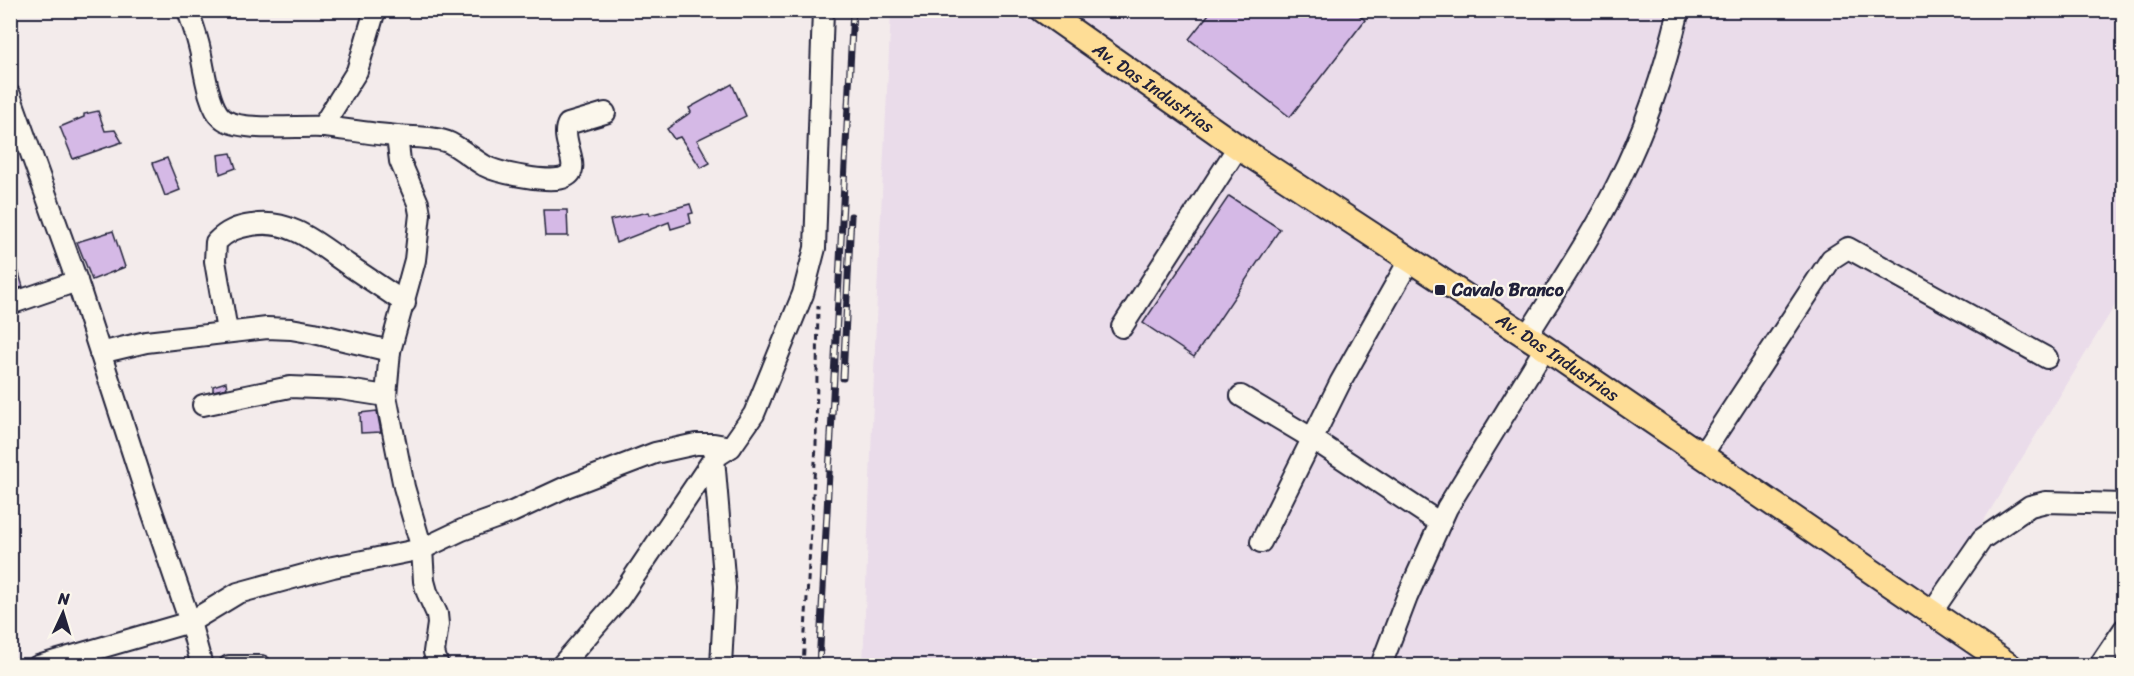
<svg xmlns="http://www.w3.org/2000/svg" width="2134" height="676" font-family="Sriracha,sans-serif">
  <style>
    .built { fill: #eadcea }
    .building { fill: #d5b9e6; stroke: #22223b; stroke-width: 1.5 }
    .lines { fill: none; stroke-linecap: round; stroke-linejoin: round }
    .minor-casing { stroke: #22223b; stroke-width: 24 }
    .major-casing { stroke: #22223b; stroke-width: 28 }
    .path { stroke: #22223b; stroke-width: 3; stroke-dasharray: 6 4.5; stroke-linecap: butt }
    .minor { stroke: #fbf7ec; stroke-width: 20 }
    .major { stroke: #fedd96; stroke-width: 24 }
    .rail-casing { stroke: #22223b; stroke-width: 7 }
    .rail { stroke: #fbf7ec; stroke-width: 4.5; stroke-dasharray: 14; stroke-linecap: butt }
    .poi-dot { fill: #22223b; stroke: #fbf7ec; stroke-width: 2 }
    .labels { text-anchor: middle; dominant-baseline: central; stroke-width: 4.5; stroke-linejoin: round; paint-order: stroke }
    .street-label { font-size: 18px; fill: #22223b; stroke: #fbf7ec }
    .poi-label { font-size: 18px; font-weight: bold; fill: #22223b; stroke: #fbf7ec; text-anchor: start }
  </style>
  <rect width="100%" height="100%" fill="#f3ebeb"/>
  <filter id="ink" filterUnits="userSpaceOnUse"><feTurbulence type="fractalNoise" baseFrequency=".0167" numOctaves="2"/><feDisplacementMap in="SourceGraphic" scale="12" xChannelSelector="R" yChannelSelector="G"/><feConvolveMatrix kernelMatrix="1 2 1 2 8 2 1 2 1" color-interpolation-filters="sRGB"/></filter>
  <g filter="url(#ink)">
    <path class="built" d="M891 11H2123V292L1927 614 2002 665 863 666 877 294Z"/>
    <g class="building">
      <path d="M1212 10H1353L1365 20 1290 117 1189 39Z"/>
      <path d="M732 84 746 116 697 140 710 163 701 168 680 137 674 139 667 129 691 112 689 108Z"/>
      <path d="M98 111 105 131 115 130 122 142 73 159 60 127 84 117V114Z"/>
      <path d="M231 153 236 168 220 174 218 155Z"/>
      <path d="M167 158 180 190 165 196 153 163Z"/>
      <path d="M1229 196 1280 229 1194 357 1143 323Z"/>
      <path d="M690 204 693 213 689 214 691 223 671 229 669 222 616 243 610 220 649 212 650 215Z"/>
      <path d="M543 210H567L568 236H545Z"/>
      <path d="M113 231 125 267 92 280 77 242Z"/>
      <path d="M14 256 23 287 10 291V257Z"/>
      <path d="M226 382 227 388 213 391V386Z"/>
      <path d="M377 411 381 432 361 433 360 413Z"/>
    </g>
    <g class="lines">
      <defs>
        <g id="minor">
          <path d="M188 10C192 23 197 36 200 50 204 67 208 106 222 118 239 133 301 125 325 127 349 130 373 134 397 136 413 138 435 136 450 143 463 150 473 159 485 166 498 173 551 184 565 177 584 169 559 140 568 124L605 113"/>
          <path d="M10 95 77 281 145 491 190 622 202 666"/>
          <path d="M322 127 357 71 375 10"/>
          <path d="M397 136 400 161 418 203 420 214 415 260 390 351 386 396 404 487 422 549 424 581 427 592 437 614 438 624 434 652 438 666"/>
          <path d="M10 304 77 281"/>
          <path d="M1122 327 1238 147"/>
          <path d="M227 331 215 261 216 242C227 231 237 227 252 225 290 218 318 244 347 264 366 277 386 290 405 303"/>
          <path d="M1527 336C1558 286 1592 236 1618 183 1646 128 1665 69 1679 10"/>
          <path d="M100 353 146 342 267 328 291 329 314 333 390 351"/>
          <path d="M1241 396 1313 439 1440 523"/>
          <path d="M203 405 290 387 341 389 386 396"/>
          <path d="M1702 455 1831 259 1848 248 2047 358"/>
          <path d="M714 458 725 588 721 666"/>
          <path d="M1261 542 1340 383 1410 259"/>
          <path d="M1931 613 1982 539 2030 506 2046 502 2124 504"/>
          <path d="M38 666 190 622 238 593 333 567 422 549 462 530 512 512 566 487 655 453 696 444H714L731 447"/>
          <path d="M229 666H261"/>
          <path d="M561 666 619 599 714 458 731 447 754 414 803 294 815 248 823 10"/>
          <path d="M1383 666V660L1407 597 1447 508 1545 348"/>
          <path d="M2099 666 2124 629"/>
        </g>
        <g id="major">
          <path id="s1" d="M1043 10 1238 147 1545 348 2010 666"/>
        </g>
      </defs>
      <use href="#minor" class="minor-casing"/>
      <use href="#major" class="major-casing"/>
      <path class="path" d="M803 666 816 445 818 305"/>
      <use href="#minor" class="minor"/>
      <use href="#major" class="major"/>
      <defs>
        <g id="rail">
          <path d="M843 378 851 216"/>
          <path d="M819 666 853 10"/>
        </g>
      </defs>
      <use href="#rail" class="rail-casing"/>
      <use href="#rail" class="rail"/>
    </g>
  </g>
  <rect class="poi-dot" x="1434" y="284" width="12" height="12" rx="3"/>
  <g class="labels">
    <g class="street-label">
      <text stroke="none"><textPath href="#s1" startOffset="135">Av. Das Industrias</textPath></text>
      <text stroke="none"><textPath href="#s1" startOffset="621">Av. Das Industrias</textPath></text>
    </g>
    <g class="poi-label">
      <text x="1452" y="290">Cavalo Branco</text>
    </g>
  </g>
  <rect width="2134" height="676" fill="none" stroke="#fbf7ec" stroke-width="36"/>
  <rect x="18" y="18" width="2098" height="640" fill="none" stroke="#22223b" stroke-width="2" filter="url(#ink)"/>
  <g transform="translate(63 613) rotate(4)" stroke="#fbf7ec" stroke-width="4.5" paint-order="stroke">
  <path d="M0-4.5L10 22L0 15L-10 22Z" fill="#22223b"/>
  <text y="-9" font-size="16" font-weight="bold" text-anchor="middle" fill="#22223b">N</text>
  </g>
</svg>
